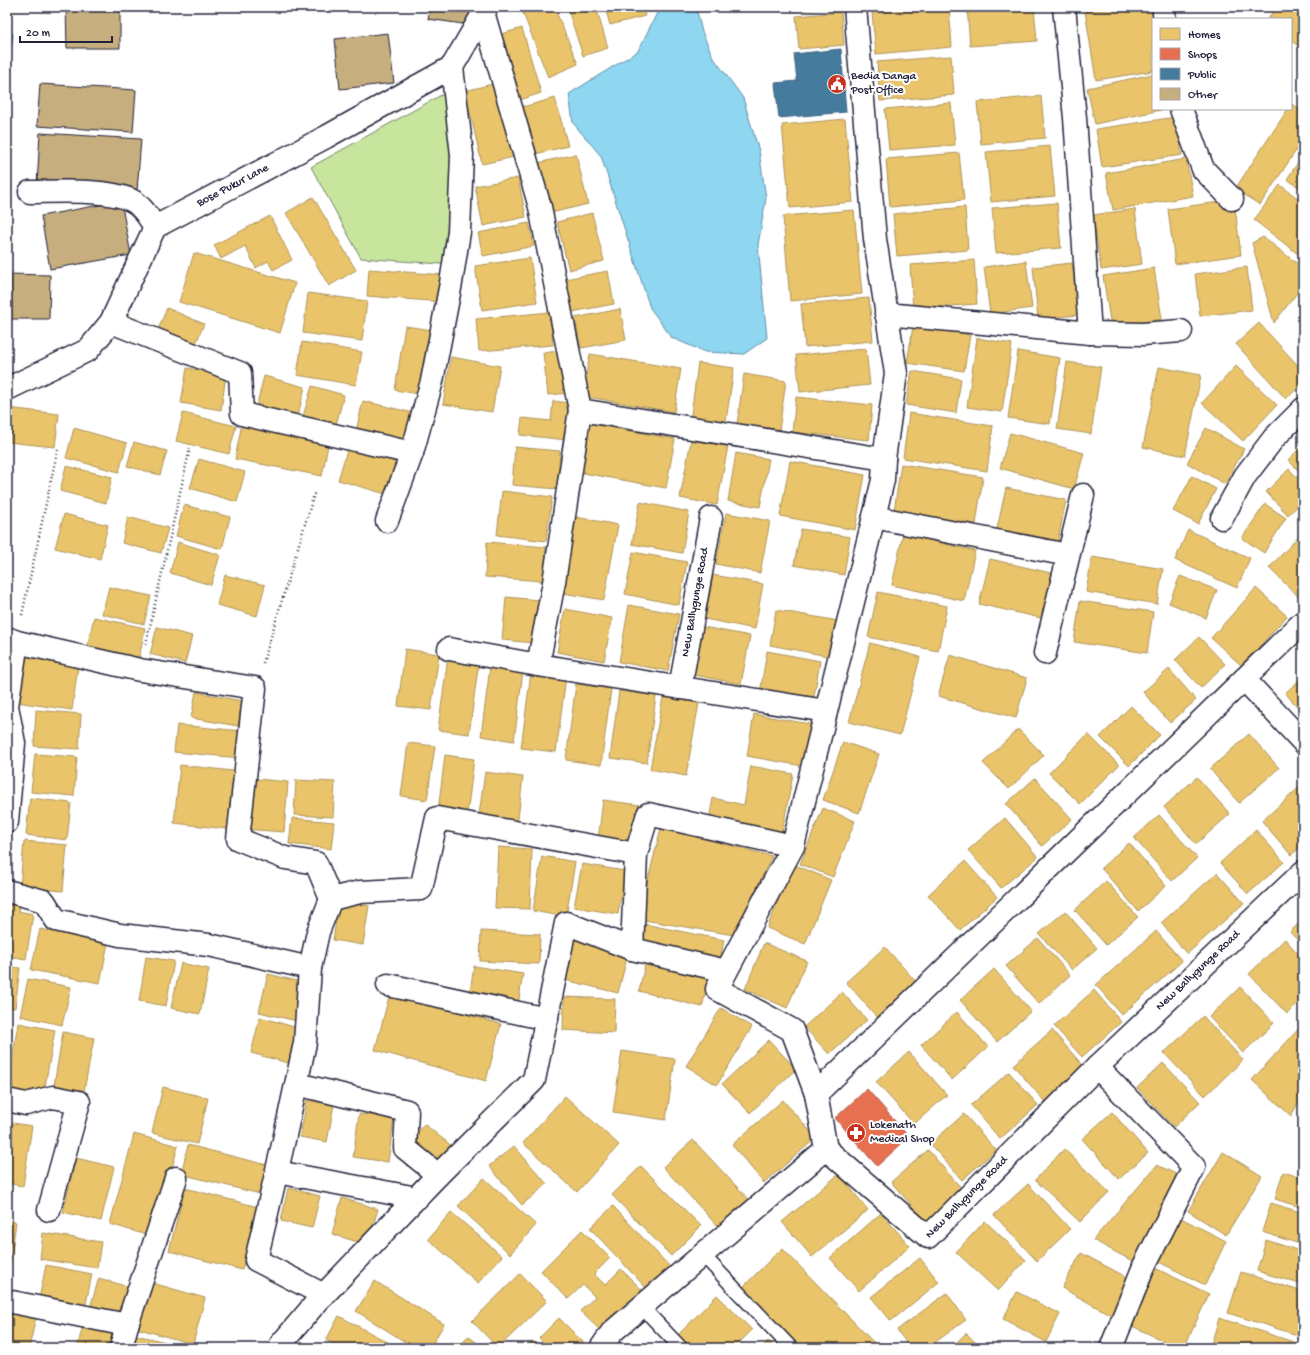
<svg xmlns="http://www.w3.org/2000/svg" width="1310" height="1355" font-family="'Gochi Hand',sans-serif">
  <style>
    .green { fill: #c7e59d; stroke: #74846c }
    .water { fill: #8fd6f0; stroke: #638ea8 }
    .homes { fill: #e9c46a; stroke: #ad935c }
    .shops { fill: #e76f51; stroke: #ac584a }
    .public { fill: #457b9d; stroke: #3a6080 }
    .building { fill: #c7ae7e; stroke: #22223b }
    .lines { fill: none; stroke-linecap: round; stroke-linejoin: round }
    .lane-casing { stroke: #22223b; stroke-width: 16 }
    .street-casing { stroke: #22223b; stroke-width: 25 }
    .path { stroke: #22223b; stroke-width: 2.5; stroke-dasharray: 1 3; stroke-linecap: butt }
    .lane { stroke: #fff; stroke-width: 13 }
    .street { stroke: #fff; stroke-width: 22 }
    .labels { text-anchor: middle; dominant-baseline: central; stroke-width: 4; stroke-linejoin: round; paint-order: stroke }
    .poi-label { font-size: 12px; fill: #22223b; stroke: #fff; text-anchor: start }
    .street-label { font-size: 12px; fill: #22223b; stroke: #fff }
  </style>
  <rect width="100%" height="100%" fill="#fff"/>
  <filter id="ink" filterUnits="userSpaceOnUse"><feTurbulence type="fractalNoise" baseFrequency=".025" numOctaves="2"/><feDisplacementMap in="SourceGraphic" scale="8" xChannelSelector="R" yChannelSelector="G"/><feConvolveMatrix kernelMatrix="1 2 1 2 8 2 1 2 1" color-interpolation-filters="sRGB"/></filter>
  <g filter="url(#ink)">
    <path class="green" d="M454 88V265L361 258 311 167Z"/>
    <g class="water">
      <path d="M660 7H696L702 32 713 57 743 98 759 151 766 198 758 245 767 338 744 354 705 352 672 338 650 308 601 156 573 123 569 94 638 51Z"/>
      <path d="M7 18 13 36 7 71Z"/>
    </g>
    <g class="homes">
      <path d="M523 7H554L578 64 548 77 521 8Z"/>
      <path d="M567 7H596L608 48 583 56Z"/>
      <path d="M605 7H643L645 16 610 25Z"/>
      <path d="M793 7H838L793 11Z"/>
      <path d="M941 7H949L952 47 876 54 872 13Z"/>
      <path d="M967 7H1034L1037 41 970 46Z"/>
      <path d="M1109 7H1152L1154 19H1153V71L1096 80 1085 11Z"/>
      <path d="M1276 7H1303V49L1291 41V19H1268Z"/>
      <path d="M841 12 844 45 799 49 796 16Z"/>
      <path d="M522 28 541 93 514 102 495 36Z"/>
      <path d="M951 56 954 95 880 101 877 62Z"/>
      <path d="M1153 74V109L1161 110 1095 124 1087 88Z"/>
      <path d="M496 83 514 157 482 164 465 91Z"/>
      <path d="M1041 96 1045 138 981 144 977 102Z"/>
      <path d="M555 98 568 146 531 155 519 108Z"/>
      <path d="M951 103 955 145 889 150 885 109Z"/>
      <path d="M1292 104 1303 111V140L1260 205 1235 189 1288 109H1291Z"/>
      <path d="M1176 117 1182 155 1102 167 1096 129Z"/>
      <path d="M845 119 853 202 790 208 782 125Z"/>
      <path d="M1050 146 1055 196 991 202 986 152Z"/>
      <path d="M959 153 964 200 890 207 886 159Z"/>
      <path d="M576 154 588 204 551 213 538 163Z"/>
      <path d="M1303 155V190L1287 179Z"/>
      <path d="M1186 159 1193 196 1113 210 1106 173Z"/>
      <path d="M518 178 526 217 483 226 475 186Z"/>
      <path d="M1280 185 1303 202V258L1254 220Z"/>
      <path d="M313 197 356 270 329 286 286 213Z"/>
      <path d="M1234 200 1241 255 1175 264 1168 209Z"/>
      <path d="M1057 203 1061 248 996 253 992 208Z"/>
      <path d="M965 207 968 250 897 256 893 214Z"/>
      <path d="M1135 209 1142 264 1101 270 1093 215Z"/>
      <path d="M854 210 862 294 790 301 783 216Z"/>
      <path d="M592 213 604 261 569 270 557 222Z"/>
      <path d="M270 216 292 260 273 270 268 261 256 268 245 246 221 259 214 245Z"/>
      <path d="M529 223 534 246 483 256 478 233Z"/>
      <path d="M1263 237 1303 268V285L1274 323 1252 243Z"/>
      <path d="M194 253 295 283 280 333 179 302Z"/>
      <path d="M530 258 537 302 482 310 475 266Z"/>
      <path d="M974 260 977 304 913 309 910 265Z"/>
      <path d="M1026 261 1032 308 990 314 984 267Z"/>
      <path d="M1072 263 1078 315 1038 319 1033 267Z"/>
      <path d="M1247 267 1252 310 1200 316 1195 274Z"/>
      <path d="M1154 268 1162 319 1111 327 1103 276Z"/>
      <path d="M369 269 444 275 442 302 367 296Z"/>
      <path d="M608 271 614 304 572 312 565 279Z"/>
      <path d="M308 293 367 301 362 341 303 333Z"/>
      <path d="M869 298 873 341 805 347 801 304Z"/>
      <path d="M167 308 204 324 194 348 157 332Z"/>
      <path d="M620 309 626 340 581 348 575 318Z"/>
      <path d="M550 312 553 345 479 351 476 319Z"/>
      <path d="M1259 323 1303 371V383L1286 399 1236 344Z"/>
      <path d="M405 326 433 330 424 395 395 390Z"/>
      <path d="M913 326 970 335 964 371 907 363Z"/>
      <path d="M977 338 1012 344 1002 412 967 407Z"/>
      <path d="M302 342 362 352 356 385 297 375Z"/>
      <path d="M866 349 870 385 800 392 796 355Z"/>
      <path d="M565 350 571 393 548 395 543 353Z"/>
      <path d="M1018 351 1060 358 1050 424 1008 418Z"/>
      <path d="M590 354 681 369 674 412 582 396Z"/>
      <path d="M451 357 500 366 492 412 443 404Z"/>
      <path d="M1067 362 1101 367 1091 434 1057 429Z"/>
      <path d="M698 363 734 368 725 427 690 422Z"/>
      <path d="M1236 366 1277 405 1243 441 1202 403Z"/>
      <path d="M1159 367 1201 375 1185 456 1143 447Z"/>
      <path d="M187 368 226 375 221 410 181 403Z"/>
      <path d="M912 371 961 379 956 413 906 405Z"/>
      <path d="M744 374 786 381 779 430 737 424Z"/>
      <path d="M264 376 305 387 297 419 256 408Z"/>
      <path d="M312 386 344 395 334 432 301 423Z"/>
      <path d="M796 397 872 405 869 440 792 432Z"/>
      <path d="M363 401 418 414 410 445 356 431Z"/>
      <path d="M553 401 570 403 567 440 520 435 522 418 551 421Z"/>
      <path d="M8 408 59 414 55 447 7 442Z"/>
      <path d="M183 413 236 426 229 454 176 441Z"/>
      <path d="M909 413 993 426 987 471 903 458Z"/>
      <path d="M242 423 329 440 322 476 235 459Z"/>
      <path d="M587 423 675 439 666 488 578 472Z"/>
      <path d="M74 428 127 443 119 472 66 458Z"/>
      <path d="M1206 428 1244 449 1225 484 1187 463Z"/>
      <path d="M1010 433 1084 453 1074 489 1000 468Z"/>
      <path d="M691 440 728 446 717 505 680 498Z"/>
      <path d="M134 442 167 451 160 475 127 466Z"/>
      <path d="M1303 445V475L1288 460Z"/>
      <path d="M348 447 399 463 389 495 338 480Z"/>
      <path d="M515 447 560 451 557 489 512 485Z"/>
      <path d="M736 453 769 459 760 507 728 501Z"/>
      <path d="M199 459 245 472 237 502 190 488Z"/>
      <path d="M790 461 865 475 855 530 780 516Z"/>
      <path d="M901 464 983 477 976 524 894 511Z"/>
      <path d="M66 466 112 477 106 503 60 491Z"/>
      <path d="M1289 469 1303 484V501L1288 515 1266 492Z"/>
      <path d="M1192 476 1216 489 1198 524 1173 511Z"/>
      <path d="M1006 488 1066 500 1058 541 997 529Z"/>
      <path d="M502 491 552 497 546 541 497 535Z"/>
      <path d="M640 502 689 512 682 553 632 544Z"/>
      <path d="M1265 504 1286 518 1264 553 1242 538Z"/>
      <path d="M184 505 230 517 222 549 176 536Z"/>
      <path d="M726 513 770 521 760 573 716 564Z"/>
      <path d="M64 514 108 525 100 559 55 548Z"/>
      <path d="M128 517 168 528 161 553 122 543Z"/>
      <path d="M576 517 618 525 604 600 563 593Z"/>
      <path d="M801 529 850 537 844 575 794 565Z"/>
      <path d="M1188 530 1250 558 1237 588 1175 560Z"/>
      <path d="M1302 533 1303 534V598L1302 600 1269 568Z"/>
      <path d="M903 534 975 551 964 601 892 585Z"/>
      <path d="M178 542 220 555 211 585 170 573Z"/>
      <path d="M487 542 546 547 544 581 485 577Z"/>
      <path d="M633 552 687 562 679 605 625 594Z"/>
      <path d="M1092 557 1163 569 1157 604 1086 592Z"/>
      <path d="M990 559 1055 574 1045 619 979 604Z"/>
      <path d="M225 575 265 585 257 616 217 605Z"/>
      <path d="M713 575 763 584 755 629 705 619Z"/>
      <path d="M1180 576 1217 590 1206 618 1169 603Z"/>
      <path d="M109 587 151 596 144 624 102 614Z"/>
      <path d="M1256 588 1287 616 1242 666 1211 638Z"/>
      <path d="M878 592 947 606 938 651 868 637Z"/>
      <path d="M506 597 539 600 535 643 502 640Z"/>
      <path d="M1080 601 1153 612 1147 653 1074 642Z"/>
      <path d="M629 605 679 614 668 671 619 662Z"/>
      <path d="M565 609 612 618 604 661 557 652Z"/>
      <path d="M776 610 839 621 833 657 770 645Z"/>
      <path d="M94 617 145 628 138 664 86 653Z"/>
      <path d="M157 627 192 636 185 663 150 654Z"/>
      <path d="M703 627 750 636 741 684 694 675Z"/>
      <path d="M1199 637 1225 664 1201 688 1175 660Z"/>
      <path d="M870 643 920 657 900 735 849 722Z"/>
      <path d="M405 649 439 654 431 710 398 706Z"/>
      <path d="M23 651 79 659 72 710 16 702Z"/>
      <path d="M767 651 820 661 813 702 760 693Z"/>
      <path d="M950 655 1027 678 1016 718 938 696Z"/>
      <path d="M448 657 479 661 469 734 438 730Z"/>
      <path d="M490 667 523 671 514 741 481 736Z"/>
      <path d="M1169 669 1196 700 1170 723 1143 692Z"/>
      <path d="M531 672 566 677 556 752 521 748Z"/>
      <path d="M1303 677V713L1285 693Z"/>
      <path d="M576 684 611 689 601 765 566 760Z"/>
      <path d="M619 691 656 696 647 763 610 758Z"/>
      <path d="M196 692 242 701 238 726 191 718Z"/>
      <path d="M663 697 699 703 686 776 650 769Z"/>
      <path d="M1131 706 1160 735 1129 766 1100 737Z"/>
      <path d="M36 710 81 714 79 749 34 746Z"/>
      <path d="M754 714 815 725 808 767 747 756Z"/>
      <path d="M177 725 243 731 241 758 174 752Z"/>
      <path d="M1018 729 1044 755 1009 789 983 763Z"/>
      <path d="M1088 734 1119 765 1080 804 1049 773Z"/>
      <path d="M1249 734 1279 768 1239 803 1210 769Z"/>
      <path d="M843 742 879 754 859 813 823 800Z"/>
      <path d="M408 743 435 746 427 800 401 796Z"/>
      <path d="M35 754 77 757 74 796 31 792Z"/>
      <path d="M445 755 474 759 467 815 438 811Z"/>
      <path d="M180 765 242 772 236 830 174 823Z"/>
      <path d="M751 766 793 774 781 839 708 825 713 798 744 805Z"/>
      <path d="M485 772 523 777 517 827 478 822Z"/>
      <path d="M1197 777 1230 814 1196 844 1164 807Z"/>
      <path d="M247 778 288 782 284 832 242 829Z"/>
      <path d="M1035 778 1072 819 1042 846 1006 804Z"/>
      <path d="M296 780 335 782 333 817 294 815Z"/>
      <path d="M1303 784V845L1291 855 1262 821Z"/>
      <path d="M30 798 71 803 67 840 26 835Z"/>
      <path d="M603 800 639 805 634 845 598 840Z"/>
      <path d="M823 808 855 821 833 877 800 864Z"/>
      <path d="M1159 815 1197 858 1172 881 1134 838Z"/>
      <path d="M292 818 334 822 331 849 289 844Z"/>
      <path d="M1005 818 1038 857 1001 888 968 850Z"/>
      <path d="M661 828 772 856 734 935 638 919Z"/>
      <path d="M1256 830 1284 862 1248 894 1220 863Z"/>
      <path d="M24 841 67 845 63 891 20 887Z"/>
      <path d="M1129 843 1166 886 1138 911 1101 868Z"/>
      <path d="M498 847 532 849 530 909 495 908Z"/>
      <path d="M542 856 575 862 566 917 533 911Z"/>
      <path d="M965 861 997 897 960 930 928 895Z"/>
      <path d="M582 864 625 871 618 914 574 907Z"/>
      <path d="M793 864 831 880 805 944 767 928Z"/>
      <path d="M1217 873 1244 903 1187 954 1161 923Z"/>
      <path d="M1106 881 1138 917 1106 945 1075 910Z"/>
      <path d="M7 900 20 902 18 911 33 914 26 959 7 956Z"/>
      <path d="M339 901 369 906 363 945 333 940Z"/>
      <path d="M1065 911 1097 948 1072 970 1039 934Z"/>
      <path d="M1303 919V946L1290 932Z"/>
      <path d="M644 924 724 940 719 965 639 950Z"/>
      <path d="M40 929 108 943 100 983 31 970Z"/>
      <path d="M481 931 540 934 539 964 480 961Z"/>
      <path d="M1156 931 1182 961 1122 1015 1096 985Z"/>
      <path d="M575 937 629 950 618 993 565 980Z"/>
      <path d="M1038 938 1070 975 1039 1004 1006 966Z"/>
      <path d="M1285 939 1303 959V998L1287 1014 1249 974Z"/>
      <path d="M764 943 807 961 787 1008 745 989Z"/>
      <path d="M885 947 916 982 877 1017 846 982Z"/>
      <path d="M647 956 711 972 702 1007 639 991Z"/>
      <path d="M146 957 174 961 166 1006 139 1001Z"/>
      <path d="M181 963 209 969 200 1014 171 1008Z"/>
      <path d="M7 966 20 968 15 1008 7 1007Z"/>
      <path d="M474 966 523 974 518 1005 469 998Z"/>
      <path d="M994 969 1031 1011 997 1042 960 1000Z"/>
      <path d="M268 974 305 983 297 1021 259 1012Z"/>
      <path d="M28 979 71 987 62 1025 20 1016Z"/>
      <path d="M1240 987 1274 1023 1243 1053 1209 1017Z"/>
      <path d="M1094 990 1121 1022 1082 1057 1054 1026Z"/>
      <path d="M842 992 867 1020 829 1054 804 1027Z"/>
      <path d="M390 993 501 1024 486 1081 375 1050Z"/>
      <path d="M564 997 615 999 614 1033 563 1030Z"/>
      <path d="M721 1008 752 1027 717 1085 686 1066Z"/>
      <path d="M957 1012 988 1047 952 1080 921 1045Z"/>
      <path d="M1203 1016 1243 1060 1205 1096 1164 1053Z"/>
      <path d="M260 1017 301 1029 292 1064 251 1053Z"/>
      <path d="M18 1023 55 1030 43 1097 7 1090Z"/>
      <path d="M1303 1024V1094L1291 1116 1252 1080Z"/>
      <path d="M7 1028 12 1029 7 1059Z"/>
      <path d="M1052 1030 1084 1067 1045 1102 1013 1065Z"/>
      <path d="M63 1032 94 1038 83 1096 53 1091Z"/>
      <path d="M769 1040 796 1069 750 1113 722 1084Z"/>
      <path d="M622 1051 675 1059 666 1120 613 1112Z"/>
      <path d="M909 1052 947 1095 914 1124 876 1082Z"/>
      <path d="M1163 1063 1200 1102 1174 1127 1137 1088Z"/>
      <path d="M1009 1072 1038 1105 1000 1139 971 1105Z"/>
      <path d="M163 1087 208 1098 197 1144 152 1133Z"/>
      <path d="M565 1096 619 1145 577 1192 523 1143Z"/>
      <path d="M307 1100 334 1105 327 1142 300 1137Z"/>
      <path d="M783 1100 816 1138 764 1183 732 1145Z"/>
      <path d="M1112 1112 1148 1153 1119 1179 1082 1139Z"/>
      <path d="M359 1114 394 1118 388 1162 353 1157Z"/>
      <path d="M964 1114 996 1150 962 1180 930 1144Z"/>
      <path d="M7 1122 32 1126 23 1186 7 1183Z"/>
      <path d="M424 1124 453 1147 437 1167 408 1144Z"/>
      <path d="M134 1134 178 1146 153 1237 110 1224Z"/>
      <path d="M693 1140 751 1202 721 1230 663 1167Z"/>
      <path d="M188 1145 267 1165 260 1194 181 1174Z"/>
      <path d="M514 1146 547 1184 522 1205 489 1166Z"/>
      <path d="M1064 1149 1109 1192 1080 1222 1035 1180Z"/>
      <path d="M928 1150 963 1190 926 1222 891 1182Z"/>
      <path d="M1223 1152 1262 1176 1226 1235 1188 1211Z"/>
      <path d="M76 1158 114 1167 101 1221 63 1212Z"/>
      <path d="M1157 1165 1182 1177 1136 1263 1093 1240Z"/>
      <path d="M641 1166 701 1226 671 1256 612 1195Z"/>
      <path d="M1283 1172 1303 1178V1208L1275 1199Z"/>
      <path d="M839 1174 868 1210 812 1257 782 1222Z"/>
      <path d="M484 1178 536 1225 510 1254 458 1206Z"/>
      <path d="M1028 1184 1070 1229 1037 1261 994 1215Z"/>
      <path d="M185 1188 258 1207 242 1270 169 1251Z"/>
      <path d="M288 1188 320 1196 312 1228 281 1221Z"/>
      <path d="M342 1198 378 1209 367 1245 332 1234Z"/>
      <path d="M1271 1203 1303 1213V1245L1262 1232Z"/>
      <path d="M613 1206 671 1268 648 1290 590 1228Z"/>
      <path d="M451 1212 502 1256 478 1283 428 1239Z"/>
      <path d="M881 1213 910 1246 859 1291 830 1258Z"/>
      <path d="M1177 1216 1226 1241 1205 1285 1155 1260Z"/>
      <path d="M7 1221 16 1222 8 1280H7Z"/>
      <path d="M985 1221 1026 1260 998 1291 956 1252Z"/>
      <path d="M582 1230 610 1258 594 1274 605 1285 621 1269 647 1295 606 1336 580 1311 595 1297 583 1285 568 1299 541 1271Z"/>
      <path d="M43 1233 101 1242 97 1268 40 1259Z"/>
      <path d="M1266 1240 1303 1252V1285L1257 1271Z"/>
      <path d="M782 1248 879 1348H802L743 1287Z"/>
      <path d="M1081 1253 1132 1280 1113 1316 1062 1288Z"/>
      <path d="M920 1258 939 1282 891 1321 871 1297Z"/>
      <path d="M46 1265 92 1274 85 1308 39 1299Z"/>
      <path d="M1153 1267 1209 1294 1184 1348H1178L1126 1323Z"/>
      <path d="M1241 1272 1303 1292V1337L1228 1313Z"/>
      <path d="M520 1274 547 1301 498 1348 472 1321Z"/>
      <path d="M99 1278 132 1288 123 1320 89 1311Z"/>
      <path d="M375 1281 444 1324 430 1348H415L356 1311Z"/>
      <path d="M149 1282 205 1298 193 1344 136 1328Z"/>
      <path d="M1017 1292 1060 1314 1046 1342 1003 1319Z"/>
      <path d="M947 1293 966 1320 927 1348H910L897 1330Z"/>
      <path d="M717 1295 752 1330 734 1348H688L676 1337Z"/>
      <path d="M7 1310 36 1317 29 1348H7Z"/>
      <path d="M339 1316 395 1346V1348H340L326 1340Z"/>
      <path d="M559 1318 589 1348H549L539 1338Z"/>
      <path d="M1219 1318 1303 1345V1348H1210Z"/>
      <path d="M84 1322 118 1331 113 1348H77Z"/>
      <path d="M966 1333 981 1348H951Z"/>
      <path d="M131 1334 192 1348H127Z"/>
      <path d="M468 1336 484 1348H459Z"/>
      <path d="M533 1341 540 1348H526Z"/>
      <path d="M768 1341 775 1348H761Z"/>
    </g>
    <path class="shops" d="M867 1089 909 1137 877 1166 835 1118Z"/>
    <path class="public" d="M841 49 846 112 779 118 775 83 797 81 794 54Z"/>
    <g class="building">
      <path d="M66 7H120V48H67Z"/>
      <path d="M430 7H473L470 25 428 19Z"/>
      <path d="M388 33 394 83 340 89 335 39Z"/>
      <path d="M40 84 136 90 133 132 37 126Z"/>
      <path d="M40 133 141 139 137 191 37 185Z"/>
      <path d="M121 201 131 255 50 269 41 216Z"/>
      <path d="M7 274 50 275 49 319H7Z"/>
    </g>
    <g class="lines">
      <defs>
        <g id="lane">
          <path d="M703 1255 791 1348"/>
          <path d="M642 1307 681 1348"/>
        </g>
        <g id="street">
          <path d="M1064 7 1075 118 1090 333"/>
          <path d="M1163 7 1165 19"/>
          <path d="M483 12 540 207 580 410 884 459"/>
          <path d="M1181 109 1203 169 1232 199"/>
          <path d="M30 192C56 192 116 188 136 203 145 210 149 218 155 227"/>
          <path d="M886 314 1090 333 1143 334 1181 331"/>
          <path d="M111 322 240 373 242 414 412 453"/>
          <path id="s1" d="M7 389 88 350 111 322 155 227 326 137 452 67 487 7"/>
          <path d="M874 517 1068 555"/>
          <path d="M1222 518 1245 476 1274 438 1303 409"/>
          <path d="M387 521 412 453 432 381 451 283 459 232 462 155 452 67"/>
          <path d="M7 638 17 642 140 670 255 688 238 839 285 858 316 863 331 899"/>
          <path d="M449 649 538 665 826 711"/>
          <path d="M1045 653 1083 495"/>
          <path d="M538 665 554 582 580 410"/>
          <path d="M1244 679 1303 742"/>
          <path id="s2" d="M680 688 711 518"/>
          <path d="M7 822 14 743 7 706 17 642"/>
          <path d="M7 891 44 901 56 920 120 935 209 945 310 968"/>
          <path d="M632 949 636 854 648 814 793 846"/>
          <path d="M388 985 547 1019"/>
          <path d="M1097 1067 1194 1167 1144 1266 1111 1348"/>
          <path d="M297 1084 407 1111 405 1148 438 1175"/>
          <path d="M816 1094 1303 622"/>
          <path d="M7 1100 26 1104 53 1097 79 1102 49 1210"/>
          <path d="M826 1149 816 1094 792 1030 717 989 793 846 883 480 884 459 896 373 875 239 855 7"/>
          <path id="s3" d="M826 1149 928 1237 1097 1067 1303 872"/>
          <path d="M277 1172 417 1198"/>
          <path d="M324 1295 256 1260 284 1140 305 1043 310 968 318 932 331 899 360 892 421 889 437 818 636 854"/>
          <path d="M7 1301 127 1325"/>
          <path d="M121 1348 127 1325 176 1178"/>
          <path d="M280 1348 281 1344 315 1304 438 1175 534 1080 566 923 632 949 726 971"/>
          <path d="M601 1348 612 1332 826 1149"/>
        </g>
      </defs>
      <use href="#lane" class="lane-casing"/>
      <use href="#street" class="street-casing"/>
      <g class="path">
        <path d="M22 615 58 448"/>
        <path d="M146 644 190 448"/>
        <path d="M263 663 315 491"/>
      </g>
      <use href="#lane" class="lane"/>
      <use href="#street" class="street"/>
    </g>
  </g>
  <defs>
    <symbol id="civic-disc" viewBox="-11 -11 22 22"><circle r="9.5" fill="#c8321e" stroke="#fff"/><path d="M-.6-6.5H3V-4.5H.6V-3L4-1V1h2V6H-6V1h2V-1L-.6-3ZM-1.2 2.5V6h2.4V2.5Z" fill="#fff"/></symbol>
    <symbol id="pharmacy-disc" viewBox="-11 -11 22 22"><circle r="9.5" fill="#c8321e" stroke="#fff"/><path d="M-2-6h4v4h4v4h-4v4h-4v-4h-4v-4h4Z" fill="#fff"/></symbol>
  </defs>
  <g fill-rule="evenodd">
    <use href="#civic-disc" x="826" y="73" width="22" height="22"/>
    <use href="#pharmacy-disc" x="845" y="1122" width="22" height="22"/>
  </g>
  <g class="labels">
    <g class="poi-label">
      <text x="851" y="77">Bedia Danga<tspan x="851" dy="14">Post Office</tspan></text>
      <text x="870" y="1126">Lokenath<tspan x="870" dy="14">Medical Shop</tspan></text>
    </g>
    <g class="street-label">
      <text stroke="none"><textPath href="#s1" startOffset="319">Bose Pukur Lane</textPath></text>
      <text stroke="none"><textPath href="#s2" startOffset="87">New Ballygunge Road</textPath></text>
      <text stroke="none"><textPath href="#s3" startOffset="514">New Ballygunge Road</textPath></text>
      <text stroke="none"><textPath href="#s3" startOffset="190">New Ballygunge Road</textPath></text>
    </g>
  </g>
  <rect width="1310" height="1355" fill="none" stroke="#fff" stroke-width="24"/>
  <rect x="12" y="12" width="1286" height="1331" fill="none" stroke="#22223b" stroke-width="1.5" filter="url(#ink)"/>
  <rect x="1152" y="18" width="140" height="92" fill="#ffffff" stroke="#a7a7b1"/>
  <rect x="1160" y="28" width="20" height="12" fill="#e9c46a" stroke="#a7a7b1"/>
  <text x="1188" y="38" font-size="12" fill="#22223b">Homes</text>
  <rect x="1160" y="48" width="20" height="12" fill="#e76f51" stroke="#a7a7b1"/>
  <text x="1188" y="58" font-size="12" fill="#22223b">Shops</text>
  <rect x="1160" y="68" width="20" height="12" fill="#457b9d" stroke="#a7a7b1"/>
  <text x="1188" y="78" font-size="12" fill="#22223b">Public</text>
  <rect x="1160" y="88" width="20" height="12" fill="#c7ae7e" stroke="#a7a7b1"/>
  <text x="1188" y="98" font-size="12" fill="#22223b">Other</text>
  <path d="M20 36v6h92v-6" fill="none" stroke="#22223b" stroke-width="2"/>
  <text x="26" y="36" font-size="12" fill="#22223b" stroke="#ffffff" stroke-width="3" paint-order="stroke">20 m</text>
</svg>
